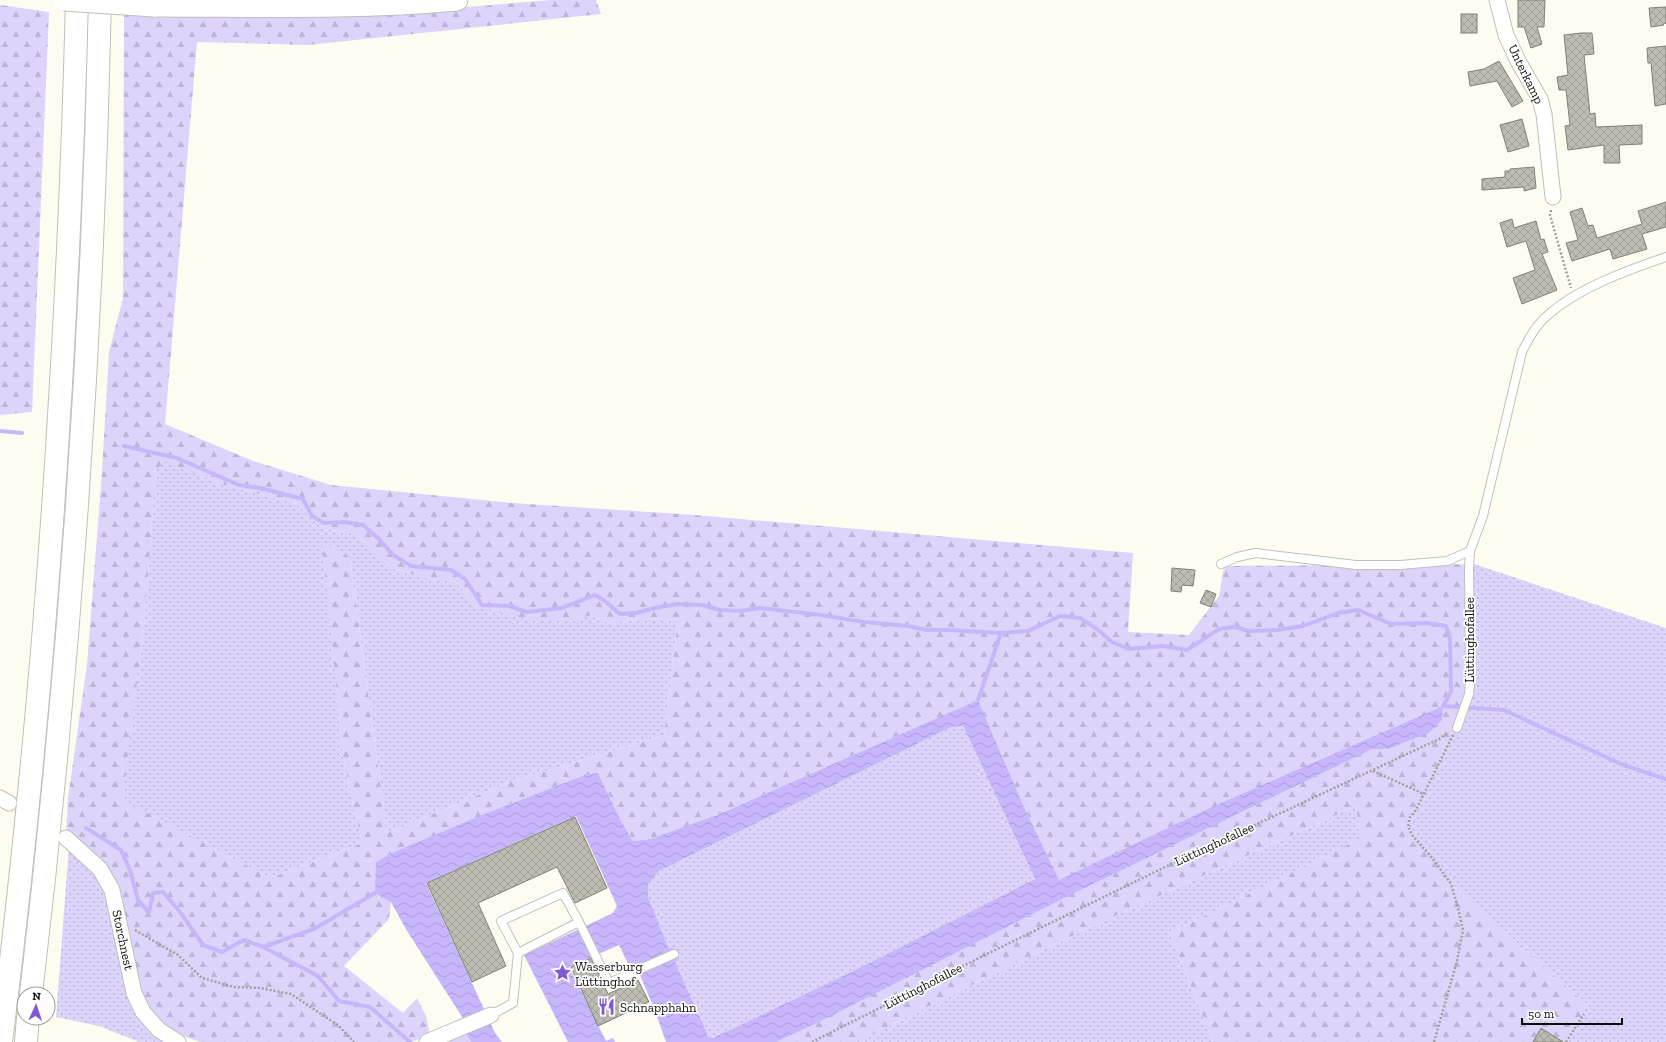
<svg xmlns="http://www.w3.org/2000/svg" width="1666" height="1042" font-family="'Zilla Slab',serif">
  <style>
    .grass { fill: url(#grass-dots) }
    .forest { fill: url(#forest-firs); fill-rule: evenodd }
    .water { fill: url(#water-waves); fill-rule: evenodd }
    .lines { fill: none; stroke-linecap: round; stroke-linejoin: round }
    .stream { stroke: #c8b6fd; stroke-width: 4 }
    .building { fill: url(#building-cross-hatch); stroke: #817f76 }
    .service-casing { stroke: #c1c0b6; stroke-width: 10 }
    .minor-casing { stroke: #c1c0b6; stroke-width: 17 }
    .secondary-casing { stroke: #c1c0b6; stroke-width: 23 }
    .motorway-casing { stroke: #c1c0b6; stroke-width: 24 }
    .path { stroke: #a1a098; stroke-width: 2.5; stroke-dasharray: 2 2; stroke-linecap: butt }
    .service { stroke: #fff; stroke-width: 8 }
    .minor { stroke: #fff; stroke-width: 15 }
    .secondary { stroke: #fff; stroke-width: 21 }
    .motorway { stroke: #fff; stroke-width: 22 }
    .secondary-bridge-casing { stroke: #c1c0b6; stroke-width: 23; stroke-linecap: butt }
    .secondary-bridge { stroke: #fff; stroke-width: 21 }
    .labels { text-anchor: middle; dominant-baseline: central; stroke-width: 3.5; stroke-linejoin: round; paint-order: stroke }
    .street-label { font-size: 13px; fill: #0d0d09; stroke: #fff }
    .poi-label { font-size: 13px; fill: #0d0d09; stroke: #fff; text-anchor: start }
  </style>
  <defs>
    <pattern id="grass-dots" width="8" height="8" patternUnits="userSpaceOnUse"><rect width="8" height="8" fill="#ddd4fb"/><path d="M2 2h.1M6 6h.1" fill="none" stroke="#bcb5d6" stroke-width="1.8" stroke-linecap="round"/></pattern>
    <pattern id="forest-firs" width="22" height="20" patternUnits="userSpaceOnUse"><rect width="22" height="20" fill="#ddd4fb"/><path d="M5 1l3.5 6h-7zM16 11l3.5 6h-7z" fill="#bcb5d6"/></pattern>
    <pattern id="water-waves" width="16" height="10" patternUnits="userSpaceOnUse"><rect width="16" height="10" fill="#c8b6fd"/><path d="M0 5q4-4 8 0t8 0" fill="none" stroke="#ab9bd8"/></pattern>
    <pattern id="building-cross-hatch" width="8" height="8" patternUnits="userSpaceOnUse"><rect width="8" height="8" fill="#bdbcb2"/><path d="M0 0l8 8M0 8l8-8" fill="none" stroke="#a1a098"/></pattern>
  </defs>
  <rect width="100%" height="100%" fill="#fdfcf1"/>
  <g class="grass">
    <path d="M166 461 221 484 297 504 323 529 355 533 392 568 413 575 438 580H451L460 586 473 606 569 621 592 615 613 625 644 618 678 620 664 735 510 782 387 833 350 557 323 543 343 757 362 843 270 878 121 800 144 628 156 468Z"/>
    <path d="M1474 564 1666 628V1042H1566L1584 1014 1586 1004 1451 884 1433 859 1412 835 1408 826 1410 817 1416 810 1446 748 1457 728Z"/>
    <path d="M963 726 1035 879 853 971 713 1038H709L674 961 678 960 671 947 669 950 648 897V884L659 871 950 727Z"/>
    <path d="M1356 806 1361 838 1170 933 1213 1042H856L1078 933Z"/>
    <path d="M69 846 83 859 107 891 126 986 169 1042H139L99 1026 56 1017Z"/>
  </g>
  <g class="forest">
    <path d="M552 0H596L601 14 308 45 197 42 165 424 253 461 331 485 513 503 695 515 1133 553 1128 632 1189 635 1219 596 1224 566 1474 564 1469 622 1470 682 1457 728 1446 748 1416 810 1410 817 1408 826 1412 835 1433 859 1451 884 1586 1004 1584 1014 1566 1042H1213L1170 933 1361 838 1356 806 1078 933 856 1042H776L811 1026 1059 881 1024 807 978 700 717 815 650 839 633 841 622 823 598 773 587 774 489 812 391 902 389 919 344 966 403 1013 417 998 426 1016 430 1034 412 1042H200L178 1034 157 1018 141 994 117 886 66 834 68 798 87 665 102 472 109 352 123 298 124 15 380 14ZM166 462 221 484 297 504 323 529 355 533 392 568 413 575 438 580H451L460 586 473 606 528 619 569 621 592 615 613 625 644 618 678 620 664 735 510 782 387 833 350 557 322 542 343 757 362 843 270 878 122 800 144 628 156 469Z"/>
    <path d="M0 5 49 12 32 412 0 415Z"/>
    <path d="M466 1033 471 1042H446Z"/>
  </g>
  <path class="water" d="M978 700 1024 807 1059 880 1210 808 1443 706 1442 720 1430 732 1388 749H1372L1066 897 811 1026 776 1042H666L654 1008 636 966 630 968 619 945 569 967 606 1041 613 1038 615 1042H568L524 955 613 913 617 906 576 816 426 883 495 1033 502 1042H471L462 1026 466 1023 407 931 391 902 375 893 376 862 392 853 489 812 587 774 598 773 622 823 633 841 650 839 717 815ZM963 726 1035 879 853 971 713 1038H709L675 962 678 960 672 947 669 949 648 897V884L659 871 951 727Z"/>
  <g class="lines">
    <g class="stream">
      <path d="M0 431 22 433"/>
      <path d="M124 446 177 458 239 485 260 488 303 499 312 516 324 523 344 522 363 525 378 538 393 555 411 566 451 570 465 579 482 605 509 606 527 612 562 608 595 595 605 601 620 614 636 613 655 608 678 604 702 605 720 610 740 611 760 608 821 615 864 622 908 626 927 630H948L1001 633 1028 631 1060 616 1080 618 1097 629 1112 642 1129 649 1163 646 1187 650 1219 629 1234 627 1249 631 1277 630 1303 626 1338 613 1358 610 1391 624 1426 623 1446 626 1450 638 1451 692 1443 706 1504 710 1621 764 1666 779"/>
      <path d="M978 700 1001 633"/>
      <path d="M86 828 121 850 130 870 138 900 149 913 153 893 163 892 181 913 203 945 222 952 244 940 263 947 318 976 339 1001 370 1007 410 1042"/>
      <path d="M263 947 314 929 375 893"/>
    </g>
  </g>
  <g class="building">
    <path d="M1518 0H1545L1544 27H1537L1542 44 1531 48 1524 27H1518Z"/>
    <path d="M1666 7V23L1663 24 1664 25 1651 27 1649 8Z"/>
    <rect x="1461" y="14" width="16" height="19"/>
    <path d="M1581 33H1592L1594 54 1584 55 1590 114 1595 113 1596 127 1642 125V144L1619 145 1620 163H1604V145L1568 150 1565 126 1570 125 1566 90H1559L1557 77 1568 75 1564 35Z"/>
    <path d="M1666 46V104L1655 106 1651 63H1648L1647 48Z"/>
    <path d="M1499 61 1523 101 1512 107 1497 81 1470 86 1468 72 1484 69Z"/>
    <path d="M1522 119 1529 146 1508 152 1500 125Z"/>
    <path d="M1534 167 1536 188 1524 191V187L1482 190V179L1505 177V171H1510V169Z"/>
    <path d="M1666 202V227L1642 234 1647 249 1613 259 1610 249 1572 261 1566 243 1578 240 1570 212 1582 208 1588 226 1593 225 1597 238 1642 224 1638 211Z"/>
    <path d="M1512 219 1514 228 1536 221 1541 240 1544 239 1548 252 1542 254 1557 290 1522 304 1513 278 1535 270 1526 241 1507 247 1500 223Z"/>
    <path d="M1172 568 1195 570 1193 586 1182 585 1181 592 1171 591Z"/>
    <path d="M1206 590 1216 594 1211 607 1200 603Z"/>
    <path d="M575 817 607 888 575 903 557 867 478 903 506 966 472 982 427 883Z"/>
    <path d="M591 958 608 994 638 980 649 1002 598 1026 571 967Z"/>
    <path d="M1541 1028 1563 1042H1533Z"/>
  </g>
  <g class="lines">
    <defs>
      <g id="service">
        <path d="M1221 564 1237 557 1256 553 1356 565H1400L1447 561 1470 551"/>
        <path d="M1457 728 1469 694 1470 682 1469 568 1470 551 1483 516 1522 352C1529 338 1536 325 1548 315 1578 288 1628 270 1666 257"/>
        <path d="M579 922 609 983 674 954"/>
        <path d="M491 1015 513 1003 518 953 579 922 563 893 501 921 518 953"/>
      </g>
      <g id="minor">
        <path d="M1497 0 1506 35 1518 61 1540 99 1544 114 1553 197"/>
        <path d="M0 798 9 803"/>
        <path d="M66 838 100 869 112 890 134 993 143 1012 159 1030 178 1042"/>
        <path d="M427 1042 491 1015"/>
      </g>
      <path id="secondary" d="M154 6C256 6 356 9 457 0"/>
      <g id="motorway">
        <path d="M31 994C70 664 93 332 100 0"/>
        <path d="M1 1042C45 696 68 348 77 0"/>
        <path d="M26 1042 28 1018"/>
      </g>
    </defs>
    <use href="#service" class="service-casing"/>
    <use href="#minor" class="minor-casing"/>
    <use href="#secondary" class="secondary-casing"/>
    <use href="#motorway" class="motorway-casing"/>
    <g class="path">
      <path d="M1551 210 1550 215 1571 288"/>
      <path d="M1373 771 1424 794"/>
      <path d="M135 930 178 955 202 978 234 987 260 988 291 994 339 1026 354 1042"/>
      <path d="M812 1042 985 955 1163 868 1439 739 1448 733"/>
      <path d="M1434 1042 1457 961 1463 930 1458 908 1451 884 1433 859 1412 835 1408 826 1410 817 1416 810 1453 735"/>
      <path d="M1566 1042 1584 1014"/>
    </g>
    <use href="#service" class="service"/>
    <use href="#minor" class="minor"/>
    <use href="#secondary" class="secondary"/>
    <use href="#motorway" class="motorway"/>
    <defs>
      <path id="secondary-bridge" d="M64 0 154 6"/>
    </defs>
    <use href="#secondary-bridge" class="secondary-bridge-casing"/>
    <use href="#secondary-bridge" class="secondary-bridge"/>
  </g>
  <defs>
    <symbol id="sight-bare" viewBox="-9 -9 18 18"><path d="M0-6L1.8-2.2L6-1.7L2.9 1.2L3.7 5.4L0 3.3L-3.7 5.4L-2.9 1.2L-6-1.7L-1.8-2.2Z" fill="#8259d3" stroke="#fff" stroke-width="2.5" paint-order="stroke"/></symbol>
    <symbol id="restaurant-bare" viewBox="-9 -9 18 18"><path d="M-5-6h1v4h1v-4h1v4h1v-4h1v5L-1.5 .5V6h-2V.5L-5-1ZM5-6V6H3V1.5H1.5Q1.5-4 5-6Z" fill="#8259d3" stroke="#fff" stroke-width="2.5" paint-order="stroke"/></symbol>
  </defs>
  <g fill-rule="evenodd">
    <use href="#sight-bare" x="550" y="960" width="25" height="25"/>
    <use href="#restaurant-bare" x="594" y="994" width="25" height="25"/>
  </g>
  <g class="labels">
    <g class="street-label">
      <text transform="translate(1526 74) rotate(64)">Unterkamp</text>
      <text transform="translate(1469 640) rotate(-90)">Lüttinghofallee</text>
      <text transform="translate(1214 844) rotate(-25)">Lüttinghofallee</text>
      <text transform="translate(123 940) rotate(78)">Storchnest</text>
      <text transform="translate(923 986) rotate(-27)">Lüttinghofallee</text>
    </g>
    <g class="poi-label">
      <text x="575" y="966">Wasserburg<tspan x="575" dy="15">Lüttinghof</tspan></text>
      <text x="620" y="1007">Schnapphahn</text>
    </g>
  </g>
  <g transform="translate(36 1006) rotate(3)"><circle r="19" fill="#ffffff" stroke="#9e9e9d"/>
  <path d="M0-3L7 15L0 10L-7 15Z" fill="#8259d3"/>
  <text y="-6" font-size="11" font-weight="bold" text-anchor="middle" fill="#0d0d09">N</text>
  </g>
  <path d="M1522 1018v6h100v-6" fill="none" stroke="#0d0d09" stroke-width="2"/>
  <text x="1528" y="1018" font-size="12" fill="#0d0d09" stroke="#ffffff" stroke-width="3" paint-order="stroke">50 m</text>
</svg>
